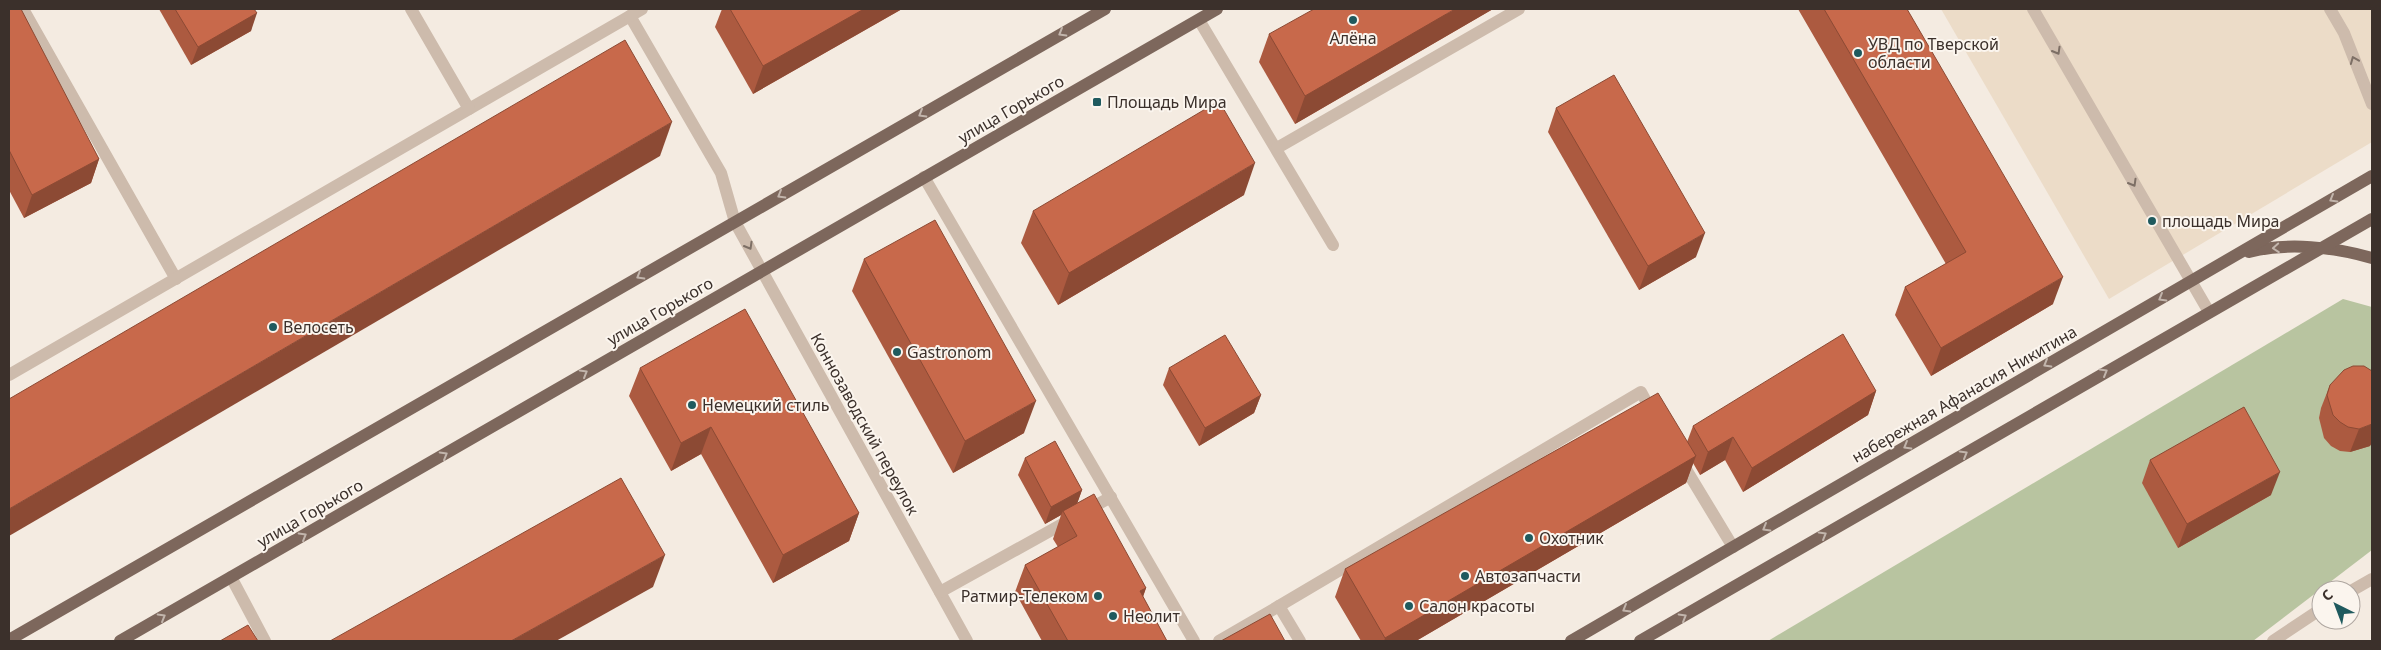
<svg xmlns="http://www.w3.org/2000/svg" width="2381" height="650" font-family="'Noto Sans',sans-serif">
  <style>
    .green { fill: #b8c4a0 }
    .plaza { fill: #ecdcc8 }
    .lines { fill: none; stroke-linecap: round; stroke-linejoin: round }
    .minor { stroke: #cdbbac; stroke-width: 12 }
    .major { stroke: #7d675c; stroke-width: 12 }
    .wall { fill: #ac5a40 }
    .shaded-wall { fill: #8c4a34 }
    .building { fill: #c8694b; stroke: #8c4a34 }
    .oneway { stroke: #c2b5ac }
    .oneway2 { stroke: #7d6f65 }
    .poi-dot { fill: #1f5a5e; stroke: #fbf5ee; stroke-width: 2 }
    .labels { text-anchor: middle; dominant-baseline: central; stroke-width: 4; stroke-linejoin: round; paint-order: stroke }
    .poi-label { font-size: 16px; fill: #3b302b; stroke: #fbf5ee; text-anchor: start }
    .street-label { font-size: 16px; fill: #3b302b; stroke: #fbf5ee }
  </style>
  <rect width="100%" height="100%" fill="#f4ebe1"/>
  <path class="green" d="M2343 299 2372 307V550L2253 641H1768Z"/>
  <path class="plaza" d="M1941 9H2372V142L2109 299Z"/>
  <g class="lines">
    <g class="minor">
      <path d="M23 9 176 279"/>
      <path d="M411 9 469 109 630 16 721 173 735 222 967 641"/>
      <path d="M2033 9 2209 312"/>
      <path d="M2330 9 2344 33 2372 104"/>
      <path d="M630 16 642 9"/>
      <path d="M1199 20 1333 245"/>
      <path d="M1277 148 1519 9"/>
      <path d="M924 177 1194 641"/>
      <path d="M9 375 469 109"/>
      <path d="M1681 461 1733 547"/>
      <path d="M231 577 265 641"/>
      <path d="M2351 591 2372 579"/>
      <path d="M940 592 1111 497"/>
      <path d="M1279 606 1641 392 1653 414"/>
      <path d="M1219 641 1279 606 1300 641"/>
      <path d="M2273 641 2321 609"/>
    </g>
    <g class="major">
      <path d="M2249 252C2287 242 2335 247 2372 258"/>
      <path d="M9 640 1105 9"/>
      <path d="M120 641 1217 9"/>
      <path d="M1571 641 2372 176"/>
      <path d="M1640 641 2372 219"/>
    </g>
  </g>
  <g class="wall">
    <path d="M9 9 99 159 91 183 24 218 9 190Z"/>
    <path d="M159 9H254L251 31 191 65Z"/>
    <path d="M722 9H902L753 94 715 27Z"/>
    <path d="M1493 9 1295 124 1259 62 1269 34Z"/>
    <path d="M1798 9H1907L2053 304 1931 376 1895 315 1905 287 1946 264Z"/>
    <path d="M1556 108 1696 257 1639 290 1548 132Z"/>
    <path d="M1244 195 1058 305 1021 243 1033 211Z"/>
    <path d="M864 259 1024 433 953 473 852 291Z"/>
    <path d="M640 368 859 513 849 541 773 583 701 454 671 471 629 396Z"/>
    <path d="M1169 368 1261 395 1254 413 1199 446 1163 385Z"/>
    <path d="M2330 385 2370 446 2350 452 2340 451 2331 446 2324 438 2319 418 2321 408Z"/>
    <path d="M1876 391 1868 415 1743 492 1725 460 1700 475 1693 463 1686 483 1416 641H1361L1335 597 1345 569 1687 442 1693 426Z"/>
    <path d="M1025 458 1082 490 1077 503 1146 588 1143 597 1167 641H1042L1015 592 1025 565 1058 547 1053 539 1061 515 1045 524 1018 475Z"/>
    <path d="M2150 460 2271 495 2178 548 2142 483Z"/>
  </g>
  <g class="shaded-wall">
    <path d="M864 9H902L753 94 763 66Z"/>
    <path d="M1455 9H1493L1295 124 1305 96Z"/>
    <path d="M257 13 251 31 191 65 198 47Z"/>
    <path d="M672 122 660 156 9 536V509Z"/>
    <path d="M99 159 91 183 24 218 32 195Z"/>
    <path d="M1255 163 1244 195 1058 305 1069 273Z"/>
    <path d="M1705 233 1696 257 1639 290 1648 266Z"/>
    <path d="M2063 277 2053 304 1931 376 1941 348Z"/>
    <path d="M1876 391 1868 415 1743 492 1752 468Z"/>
    <path d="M1261 395 1254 413 1199 446 1205 428Z"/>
    <path d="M1036 401 1024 433 953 473 965 441Z"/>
    <path d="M2372 424V443L2370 446 2350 452 2359 429Z"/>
    <path d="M711 427 701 454 671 471 681 443Z"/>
    <path d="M1733 437 1725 460 1700 475 1708 452Z"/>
    <path d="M1696 456 1686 483 1416 641H1384L1385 638Z"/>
    <path d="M2280 472 2271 495 2178 548 2187 524Z"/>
    <path d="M1082 490 1076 507 1063 511 1061 515 1045 524 1051 507Z"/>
    <path d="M859 513 849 541 773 583 783 555Z"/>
    <path d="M665 555 653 587 556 641H511Z"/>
    <path d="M1146 588 1136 615 1140 591Z"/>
  </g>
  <g class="building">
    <path d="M9 9H21L99 159 32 195 9 150Z"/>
    <path d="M175 9H254L257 13 198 47Z"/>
    <path d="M730 9H864L763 66Z"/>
    <path d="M1314 9H1455L1305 96 1269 34Z"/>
    <path d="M1824 9H1907L2063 277 1941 348 1905 287 1966 252Z"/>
    <path d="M625 40 672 122 9 509V399Z"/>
    <path d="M1614 75 1705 233 1648 266 1556 108Z"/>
    <path d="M1219 101 1255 163 1069 273 1033 211Z"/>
    <path d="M935 220 1036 401 965 441 864 259Z"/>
    <path d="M745 309 859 513 783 555 711 427 681 443 640 368Z"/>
    <path d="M1843 334 1876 391 1752 468 1733 437 1708 452 1693 426Z"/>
    <path d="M1225 335 1261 395 1205 428 1169 368Z"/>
    <path d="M2353 366H2364L2372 371V424L2359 429 2348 427 2340 422 2333 415 2327 395 2330 385 2344 370Z"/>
    <path d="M1658 393 1696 456 1385 638 1345 569Z"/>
    <path d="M2244 407 2280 472 2187 524 2150 460Z"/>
    <path d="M1055 441 1082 490 1051 507 1025 458Z"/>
    <path d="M621 478 665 555 511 641H330Z"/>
    <path d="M1094 494 1146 588 1140 591 1167 641H1068L1025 565 1077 536 1063 511Z"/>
    <path d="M1270 614 1285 641H1221Z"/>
    <path d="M248 625 258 641H220Z"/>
  </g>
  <defs><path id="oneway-chevron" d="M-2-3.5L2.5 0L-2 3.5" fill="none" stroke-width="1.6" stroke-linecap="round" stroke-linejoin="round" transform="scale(1.25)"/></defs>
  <g class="oneway">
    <use href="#oneway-chevron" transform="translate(1062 33) rotate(150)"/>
    <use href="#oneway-chevron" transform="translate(922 114) rotate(150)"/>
    <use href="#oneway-chevron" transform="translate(781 195) rotate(150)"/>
    <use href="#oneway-chevron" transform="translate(2333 199) rotate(150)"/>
    <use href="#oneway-chevron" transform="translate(2276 248) rotate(176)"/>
    <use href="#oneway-chevron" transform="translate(640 276) rotate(150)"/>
    <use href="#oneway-chevron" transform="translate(2162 298) rotate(150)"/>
    <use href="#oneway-chevron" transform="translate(2047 364) rotate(150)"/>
    <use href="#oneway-chevron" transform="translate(2104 372) rotate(-30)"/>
    <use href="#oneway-chevron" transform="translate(584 373) rotate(-30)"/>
    <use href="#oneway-chevron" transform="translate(1907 446) rotate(150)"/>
    <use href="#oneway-chevron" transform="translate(1964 454) rotate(-30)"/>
    <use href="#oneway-chevron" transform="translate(444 455) rotate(-30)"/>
    <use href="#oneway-chevron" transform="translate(1766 528) rotate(150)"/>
    <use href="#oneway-chevron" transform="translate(1823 535) rotate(-30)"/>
    <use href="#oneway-chevron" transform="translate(303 536) rotate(-30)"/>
    <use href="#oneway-chevron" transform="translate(1626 609) rotate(150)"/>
    <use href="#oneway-chevron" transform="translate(162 617) rotate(-30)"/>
    <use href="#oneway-chevron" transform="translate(1683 617) rotate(-30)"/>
  </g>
  <g class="oneway2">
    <use href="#oneway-chevron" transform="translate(2057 51) rotate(60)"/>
    <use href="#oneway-chevron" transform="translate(2354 60) rotate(-112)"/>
    <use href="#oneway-chevron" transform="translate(2133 183) rotate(60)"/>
    <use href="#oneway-chevron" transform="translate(749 246) rotate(60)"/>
  </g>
  <g class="poi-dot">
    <circle cx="1353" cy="20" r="5"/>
    <circle cx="1858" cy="53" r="5"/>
    <rect x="1092" y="97" width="10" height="10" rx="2.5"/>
    <circle cx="2152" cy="221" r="5"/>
    <circle cx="273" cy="327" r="5"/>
    <circle cx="897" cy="352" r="5"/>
    <circle cx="692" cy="405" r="5"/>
    <circle cx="1529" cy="538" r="5"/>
    <circle cx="1465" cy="576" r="5"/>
    <circle cx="1098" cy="596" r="5"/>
    <circle cx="1409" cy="606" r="5"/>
    <circle cx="1113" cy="616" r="5"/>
  </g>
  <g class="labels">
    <g class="poi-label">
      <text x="1353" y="38" text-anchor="middle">Алёна</text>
      <text x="1868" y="44">УВД по Тверской<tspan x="1868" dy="18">области</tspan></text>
      <text x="1107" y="102">Площадь Мира</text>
      <text x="2162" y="221">площадь Мира</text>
      <text x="283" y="327">Велосеть</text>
      <text x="907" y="352">Gastronom</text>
      <text x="702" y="405">Немецкий стиль</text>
      <text x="1539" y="538">Охотник</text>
      <text x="1475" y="576">Автозапчасти</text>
      <text x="1088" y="596" text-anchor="end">Ратмир-Телеком</text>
      <text x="1419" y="606">Салон красоты</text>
      <text x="1123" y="616">Неолит</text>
    </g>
    <g class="street-label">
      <text transform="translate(1011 109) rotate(-30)">улица Горького</text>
      <text transform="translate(660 311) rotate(-30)">улица Горького</text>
      <text transform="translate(1964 394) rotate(-30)">набережная Афанасия Никитина</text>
      <text transform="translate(865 424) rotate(61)">Коннозаводский переулок</text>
      <text transform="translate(310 513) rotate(-30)">улица Горького</text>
    </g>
  </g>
  <rect width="2381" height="650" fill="none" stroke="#3b302b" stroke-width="20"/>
  <g transform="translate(2336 605) rotate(318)"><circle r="24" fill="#fbf5ee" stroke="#aea6a0"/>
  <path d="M0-4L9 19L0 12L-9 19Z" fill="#1f5a5e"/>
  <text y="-8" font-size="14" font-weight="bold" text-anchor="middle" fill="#3b302b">С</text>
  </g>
</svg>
